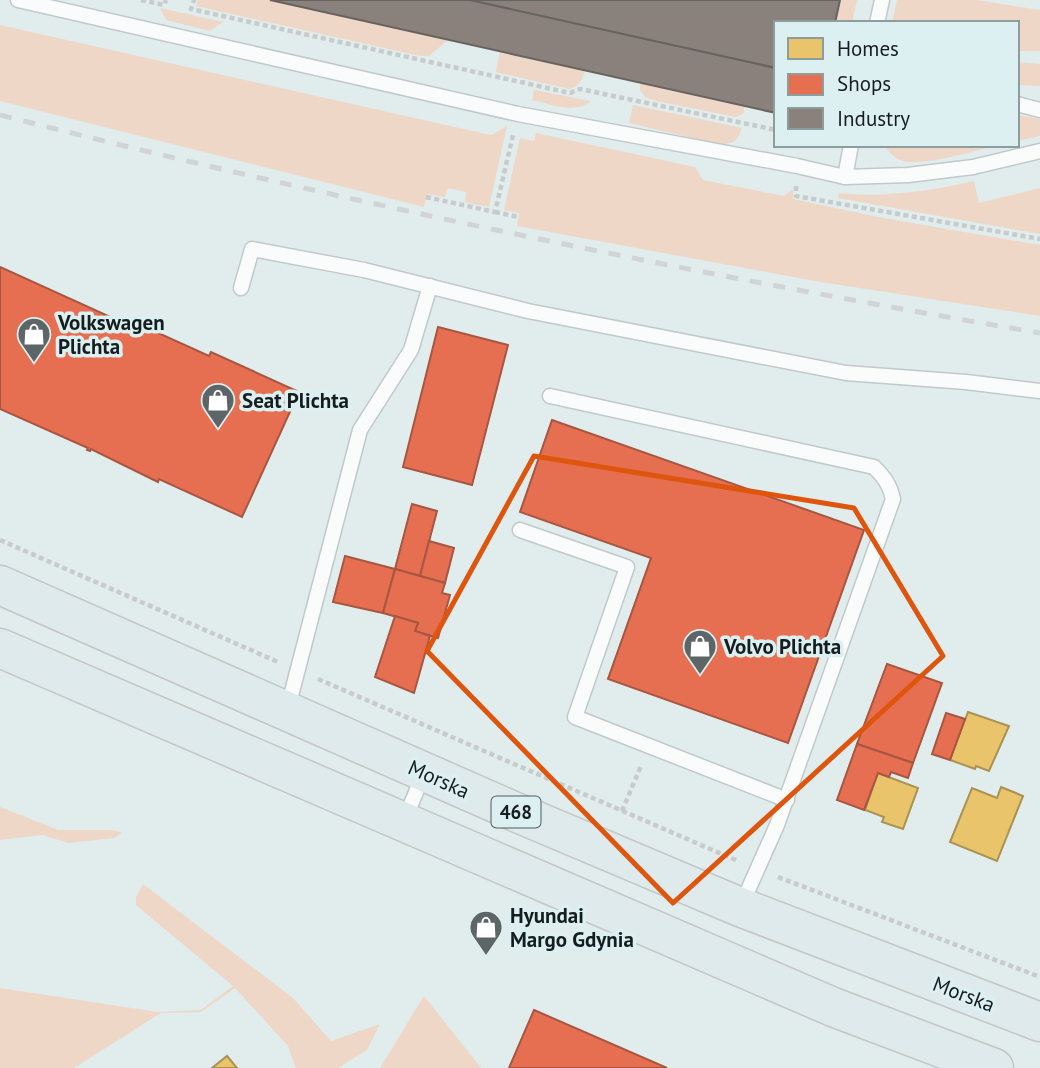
<svg xmlns="http://www.w3.org/2000/svg" width="1040" height="1068" font-family="'PT Sans',sans-serif">
  <style>
    .green { fill: #eed7c6 }
    .homes { fill: #e9c46a; stroke: #aa9253; stroke-width: 2 }
    .shops { fill: #e76f51; stroke: #a85642; stroke-width: 2 }
    .industry { fill: #8a817c; stroke: #676360; stroke-width: 2 }
    .lines { fill: none; stroke-linecap: round; stroke-linejoin: round }
    .service-casing { stroke: #c1c9ca; stroke-width: 17 }
    .primary-casing { stroke: #c2c6c7; stroke-width: 41 }
    .path { stroke: #c7cbcc; stroke-width: 4.5; stroke-dasharray: 5 3.5; stroke-linecap: butt }
    .service { stroke: #fafcfc; stroke-width: 14 }
    .primary { stroke: #deeaeb; stroke-width: 38 }
    .rail { stroke: #d1d4d4; stroke-width: 5; stroke-dasharray: 12 12; stroke-linecap: butt }
    .marked { fill: none; stroke: #de560d; stroke-width: 5; stroke-linejoin: round }
    .labels { text-anchor: middle; dominant-baseline: central; stroke-width: 7; stroke-linejoin: round; paint-order: stroke }
    .shield { fill: #dcf0f2; stroke: #515c5e; stroke-width: 2 }
    .shield-label { font-size: 19px; font-weight: bold; fill: #161d1e }
    .poi-label { font-size: 21px; font-weight: bold; fill: #161d1e; stroke: #dcf0f2; text-anchor: start }
    .street-label { font-size: 21px; fill: #161d1e; stroke: #dcf0f2 }
  </style>
  <rect width="100%" height="100%" fill="#e1eced"/>
  <g class="green">
    <path d="M198 0H270L448 40 429 56H420L196 6Z"/>
    <path d="M840 0H857L852 23 835 20Z"/>
    <path d="M897 0H977L1040 10V51H1017V23H892Z"/>
    <path d="M160 8 223 22 210 31 166 20Z"/>
    <path d="M0 25 486 134 492 135 507 126 489 207 465 202 466 192 448 188 445 197 427 194 424 207 0 101Z"/>
    <path d="M500 51 585 70C582 80 580 86 569 89L496 72Z"/>
    <path d="M1017 62 1040 64V86L1017 85Z"/>
    <path d="M640 83 745 106 743 114 736 117 656 101 645 97 640 90Z"/>
    <path d="M534 90 591 101C574 115 551 104 532 100Z"/>
    <path d="M633 105 742 128C736 143 733 144 718 144L629 123Z"/>
    <path d="M1017 115 1040 119V136L1017 141Z"/>
    <path d="M536 133 695 167 703 180 784 196 793 189V199L883 218 1040 245V316L821 282 517 226 519 213 504 210 520 138 534 141Z"/>
    <path d="M884 145H999C976 150 920 168 900 160 893 157 888 151 884 145Z"/>
    <path d="M974 181 979 203 1040 188V234L838 198 839 193C880 198 933 191 974 181Z"/>
    <path d="M0 807 58 830H114L122 833 114 838 68 843 43 835 0 840Z"/>
    <path d="M143 884 293 998 331 1041 380 1024 367 1050 338 1068H296L288 1046 235 988 201 1012 161 1013 74 1068H0V988L158 1012 201 1010 233 986 136 905V897Z"/>
    <path d="M424 996 481 1068H380Z"/>
  </g>
  <g class="homes">
    <path d="M968 712 1009 726 989 771 976 766 975 769 950 760Z"/>
    <path d="M878 773 918 788 903 829 882 822 884 817 865 810Z"/>
    <path d="M1001 787 1023 796 997 861 950 842 972 788 997 798Z"/>
    <path d="M227 1056 237 1068H212Z"/>
  </g>
  <g class="shops">
    <path d="M0 267 141 331 143 326 209 356 211 352 299 392 242 517 159 479 158 482 91 449 90 451 87 450 88 448 0 409Z"/>
    <path d="M438 327 508 345 472 485 403 467Z"/>
    <path d="M552 420 864 530 788 743 608 679 651 558 520 512Z"/>
    <path d="M412 504 437 511 420 576 395 569Z"/>
    <path d="M429 541 454 548 445 583 420 576Z"/>
    <path d="M345 556 395 569 383 613 333 602Z"/>
    <path d="M395 569 445 583 442 593 450 595 438 638 415 631 418 623 383 613Z"/>
    <path d="M395 616 418 623 415 631 430 636 414 693 375 677Z"/>
    <path d="M887 664 942 683 913 763 857 744Z"/>
    <path d="M946 713 965 719 950 760 932 754Z"/>
    <path d="M857 744 913 763 908 778 891 772 889 777 878 773 864 810 837 800Z"/>
    <path d="M534 1010 667 1068H509Z"/>
  </g>
  <g class="industry">
    <path d="M270 0H472L776 68V113Z"/>
    <path d="M470 0H840L835 23H776V68Z"/>
  </g>
  <g class="lines">
    <defs>
      <g id="service">
        <path d="M18 0 518 114 797 166 845 177 908 175 973 167 1040 151"/>
        <path d="M877 23 882 0"/>
        <path d="M1017 104 1040 110"/>
        <path d="M845 177 851 145"/>
        <path d="M241 288 252 249 364 270 528 311 846 373 966 382 1040 391"/>
        <path d="M550 396 874 467C884 477 890 485 893 499L777 825 741 906"/>
        <path d="M520 530 627 567 575 717 787 800"/>
        <path d="M287 711 360 430 411 350 430 286"/>
        <path d="M404 822 424 772"/>
      </g>
      <g id="primary">
        <path d="M0 585 520 814 740 907 1040 1022"/>
        <path d="M0 648 833 1007 994 1068"/>
      </g>
    </defs>
    <use href="#service" class="service-casing"/>
    <use href="#primary" class="primary-casing"/>
    <g class="path">
      <path d="M141 0 164 5 166 0"/>
      <path d="M192 0H194L191 9 570 93 580 89 776 130"/>
      <path d="M796 186V196L1040 239"/>
      <path d="M426 197 495 212 513 135"/>
      <path d="M495 212 519 217"/>
      <path d="M0 540 278 662"/>
      <path d="M318 679 738 861"/>
      <path d="M622 811 641 766"/>
      <path d="M778 877 1040 977"/>
    </g>
    <use href="#service" class="service"/>
    <use href="#primary" class="primary"/>
    <path class="rail" d="M0 115C343 202 691 274 1040 333"/>
  </g>
  <path class="marked" d="M534 456 854 508 943 656 673 903 427 651Z"/>
  <defs>
    <symbol id="shop-pin" viewBox="-11 -11 22 30"><path d="M0 17L-7.5 6A9.5 9.5 0 1 1 7.5 6Z" fill="#5d6566" stroke="#dcf0f2"/><path d="M-5-2.5h2.3a2.7 3.5 0 0 1 5.4 0H5L5.5 6h-11ZM-1.5-2.5h3a1.5 2.3 0 0 0-3 0Z" fill="#fff"/></symbol>
  </defs>
  <g fill-rule="evenodd">
    <use href="#shop-pin" x="15" y="315" width="38" height="52"/>
    <use href="#shop-pin" x="199" y="381" width="38" height="52"/>
    <use href="#shop-pin" x="681" y="627" width="38" height="52"/>
    <use href="#shop-pin" x="467" y="908" width="38" height="52"/>
  </g>
  <g class="labels">
    <rect class="shield" x="491.5" y="796.5" width="49" height="31" rx="5"/>
    <g class="shield-label">
      <text x="516" y="812">468</text>
    </g>
    <g class="poi-label">
      <text x="58" y="322">Volkswagen<tspan x="58" dy="24">Plichta</tspan></text>
      <text x="242" y="400">Seat Plichta</text>
      <text x="724" y="646">Volvo Plichta</text>
      <text x="510" y="915">Hyundai<tspan x="510" dy="24">Margo Gdynia</tspan></text>
    </g>
    <g class="street-label">
      <text transform="translate(439 779) rotate(24)">Morska</text>
      <text transform="translate(964 994) rotate(21)">Morska</text>
    </g>
  </g>
  <rect x="774" y="21" width="245" height="126" fill="#dcf0f2" stroke="#8d9c9d" stroke-width="2"/>
  <rect x="788" y="38" width="35" height="21" fill="#e9c46a" stroke="#8d9c9d" stroke-width="2"/>
  <text x="837" y="56" font-size="21" fill="#161d1e">Homes</text>
  <rect x="788" y="74" width="35" height="21" fill="#e76f51" stroke="#8d9c9d" stroke-width="2"/>
  <text x="837" y="91" font-size="21" fill="#161d1e">Shops</text>
  <rect x="788" y="108" width="35" height="21" fill="#8a817c" stroke="#8d9c9d" stroke-width="2"/>
  <text x="837" y="126" font-size="21" fill="#161d1e">Industry</text>
</svg>
